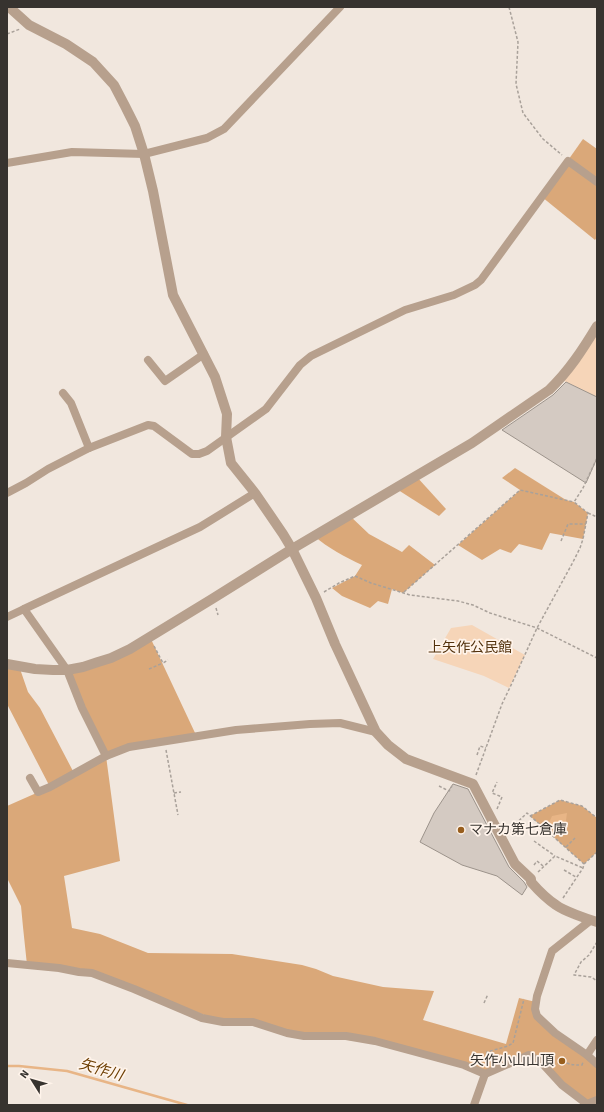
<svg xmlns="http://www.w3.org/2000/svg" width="604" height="1112" font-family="'Source Sans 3','Noto Sans JP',sans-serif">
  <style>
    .green { fill: #f6d5b8 }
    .forest { fill: #daa879 }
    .water { fill: #e8b586 }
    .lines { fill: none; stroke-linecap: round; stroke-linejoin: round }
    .stream { stroke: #e8b586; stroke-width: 2.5 }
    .building { fill: #d4cac2; stroke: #9c938b }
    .path { stroke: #a9a19a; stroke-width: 1.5; stroke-dasharray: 3 2; stroke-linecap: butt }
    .minor { stroke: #b7a08d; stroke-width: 8 }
    .tertiary { stroke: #b7a08d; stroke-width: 10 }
    .poi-dot { fill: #985e1d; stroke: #fff4eb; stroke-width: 1.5 }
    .labels { text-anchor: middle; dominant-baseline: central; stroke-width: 3.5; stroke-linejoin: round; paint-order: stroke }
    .park-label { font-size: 14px; fill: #52310c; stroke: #fff4eb }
    .poi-label { font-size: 14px; fill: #37332f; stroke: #fff4eb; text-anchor: start }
    .water-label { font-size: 15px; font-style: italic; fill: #6d3e02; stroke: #fff4eb }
  </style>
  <rect width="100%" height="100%" fill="#f1e7de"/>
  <g class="green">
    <path d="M597 326V397L560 379Z"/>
    <path d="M472 625 525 655 509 688 484 676 433 659 451 628Z"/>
  </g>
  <g class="forest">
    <path d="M583 139 597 149V237L595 240 542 197Z"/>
    <path d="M515 468 566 500 574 502 588 513 583 539 550 533 542 550 519 544 511 553 500 549 482 560 458 545 520 490 502 478Z"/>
    <path d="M416 476 446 509 439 516 395 488Z"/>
    <path d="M349 515 369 534 402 552 409 545 435 565 403 593 392 589 388 604 378 601 370 608 342 596 332 588 355 576 362 565C345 557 328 548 314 536Z"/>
    <path d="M150 637 196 735 106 756 120 861 64 876 72 928 100 934 148 953 232 954 302 965 316 969 333 976 383 987 434 991 423 1020 506 1044 519 998 536 1002 537 1016 597 1064V1100L587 1104 529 1055 485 1074 387 1044 300 1035 253 1022H223L92 973 27 965 23 927 21 906 7 878V806L50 787 7 704V664L19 666 28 692 40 708 74 773 106 756 67 670 83 667Z"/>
    <path d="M560 800 582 806 597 818V852L584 864 530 816Z"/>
  </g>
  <path class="water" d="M567 813 565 828 559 834 554 832 552 826 548 825 552 816Z"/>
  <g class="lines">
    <path class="stream" d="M7 1066H19L67 1071 187 1105"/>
  </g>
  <g class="building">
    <path d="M566 382 597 397V458L586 483 502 430 553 395Z"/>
    <path d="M453 784 468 789 509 867 524 882 527 887 522 895 497 876 462 865 420 842 434 813Z"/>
  </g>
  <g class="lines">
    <g class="path">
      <path d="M509 7 518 42 516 84 523 113 543 139 562 155"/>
      <path d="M7 34 20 29"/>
      <path d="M588 513 597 517"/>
      <path d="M561 541 568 524H586"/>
      <path d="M324 592 339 583 355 576 371 583 410 595 458 601 473 605 490 613 537 628 597 658"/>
      <path d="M404 592 520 490 574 502"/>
      <path d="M216 608 218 615"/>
      <path d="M154 646 163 663 168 660"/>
      <path d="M149 669 163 663"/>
      <path d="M166 750 178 815"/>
      <path d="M477 755 480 746 486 748"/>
      <path d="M476 775 502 704 513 681 537 628 573 562 580 548 583 539 588 513 574 502 583 488 597 458"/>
      <path d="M439 786 449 791 452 786"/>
      <path d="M174 793 181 792"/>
      <path d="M497 809 502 797 492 793 497 782"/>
      <path d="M530 816 560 800 582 806 597 818"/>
      <path d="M597 829V831"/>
      <path d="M508 831 527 813 584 864"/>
      <path d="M534 841 555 856"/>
      <path d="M566 847 575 838"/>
      <path d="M534 865 537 861 543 866"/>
      <path d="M564 870 576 877"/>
      <path d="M538 872 555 856 583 868"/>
      <path d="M563 898 583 868 584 864 597 852"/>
      <path d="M597 942 589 955 581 962 574 975 591 977 597 981"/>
      <path d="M484 1003 488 994"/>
      <path d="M562 1061C571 1065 572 1065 582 1065L583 1062"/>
      <path d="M486 1064 487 1052 508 1046 513 1043 524 999"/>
    </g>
    <g class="minor">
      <path d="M7 163 72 152 144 154 207 138 224 129 340 7"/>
      <path d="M148 360 165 381 204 354"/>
      <path d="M63 393 71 403 89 448"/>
      <path d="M7 493 26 483 48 469 89 448 148 425 154 426 192 454H199L207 451 266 409 300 365 311 356 405 310 454 295 475 285 481 280 568 161 597 182"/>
      <path d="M24 609 200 527 255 493"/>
      <path d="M7 617 24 609 67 670 82 708 106 756 129 747 236 730 310 724 340 723 376 732"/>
      <path d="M30 778 38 792 50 787 106 756"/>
      <path d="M591 920 552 951 537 996 535 1009 537 1016 555 1033 587 1055 597 1064"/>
      <path d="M7 963 59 968 79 972 92 973 134 989 202 1018 223 1022H253L287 1033 304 1036H346L375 1041 464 1065 485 1074 529 1055 541 1062 562 1085 587 1104 597 1100"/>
      <path d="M587 1055 597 1040"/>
      <path d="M474 1105 485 1074"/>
    </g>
    <g class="tertiary">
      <path d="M9 7 29 25 66 44 93 62 114 85 125 106 135 126 144 154 153 191 173 295 215 377 227 414 226 437 231 463 255 493 283 534 292 549 316 598 335 644 376 732 388 745 406 759 473 784 515 864 531 879V882C538 890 547 899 556 905 564 911 587 919 597 922"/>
      <path d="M7 664 35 669 53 670H67L83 667 98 662 111 658 130 649 212 599 292 549 472 443 549 390C569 371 583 349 597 326"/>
    </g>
  </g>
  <g class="poi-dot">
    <circle cx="461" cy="830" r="4"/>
    <circle cx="562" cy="1061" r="4"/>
  </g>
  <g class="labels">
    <g class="park-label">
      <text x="470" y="648">上矢作公民館</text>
    </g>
    <g class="poi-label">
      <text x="469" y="830">マナカ第七倉庫</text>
      <text x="554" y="1061" text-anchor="end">矢作小山山頂</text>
    </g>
    <g class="water-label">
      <text transform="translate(101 1070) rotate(16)">矢作川</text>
    </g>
  </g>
  <rect width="604" height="1112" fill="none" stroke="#37332f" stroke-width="16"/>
  <g transform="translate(32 1080) rotate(307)" stroke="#fff4eb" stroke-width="3" paint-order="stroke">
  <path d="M0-3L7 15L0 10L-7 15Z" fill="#37332f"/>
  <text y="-6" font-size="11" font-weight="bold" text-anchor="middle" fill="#37332f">N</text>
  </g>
</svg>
